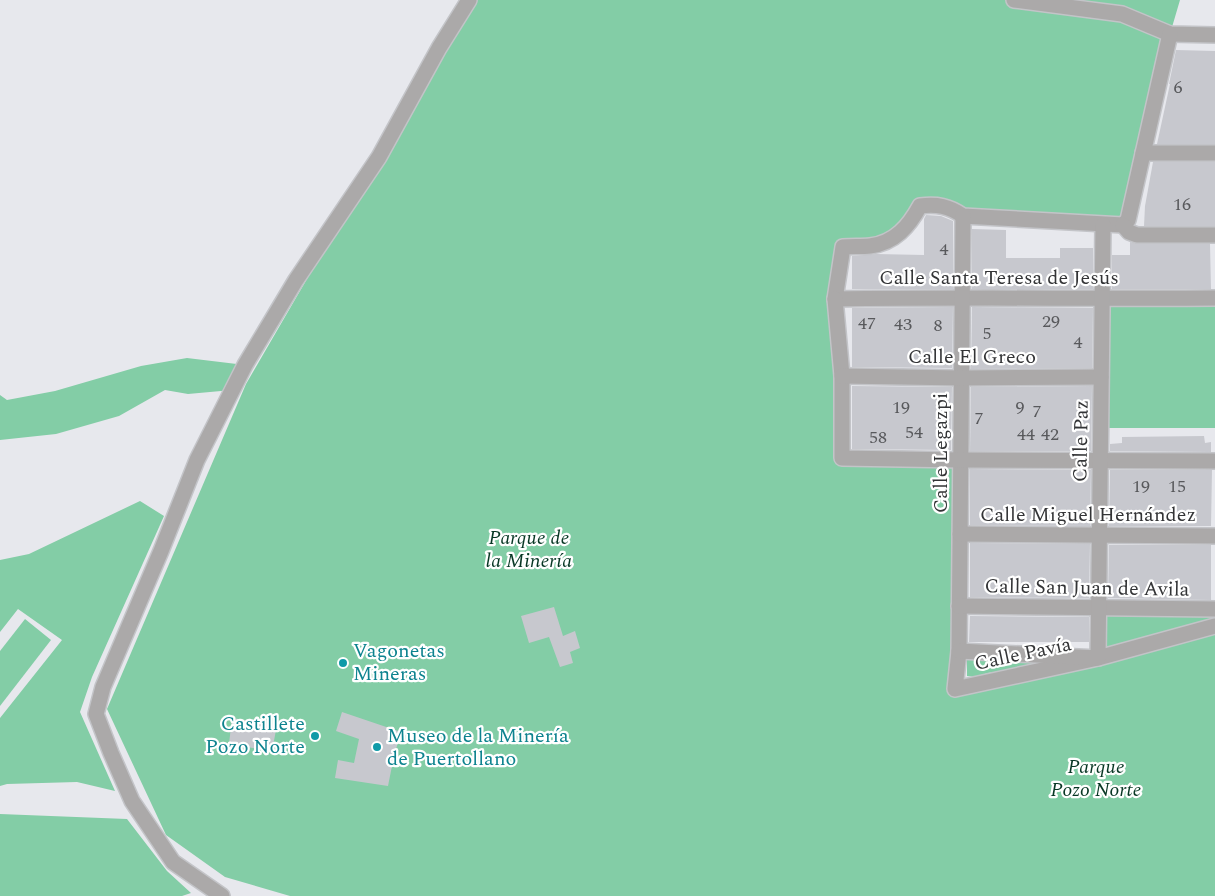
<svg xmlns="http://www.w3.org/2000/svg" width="1215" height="896" font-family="Spectral,serif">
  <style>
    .green { fill: #83cda6 }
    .building { fill: #c7c8ce }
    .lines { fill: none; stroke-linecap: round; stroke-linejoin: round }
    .minor-casing { stroke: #c3c4c8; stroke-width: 18 }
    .minor { stroke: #aba9a9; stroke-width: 15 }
    .culture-dot { fill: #0f9aa8; stroke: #fff; stroke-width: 2 }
    .labels { text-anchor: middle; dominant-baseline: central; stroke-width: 4.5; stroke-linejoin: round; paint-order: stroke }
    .number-label { font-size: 18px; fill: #58595c }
    .street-label { font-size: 20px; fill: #333436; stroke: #fff }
    .park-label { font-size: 20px; font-style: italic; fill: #073724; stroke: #fff }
    .culture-label { font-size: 20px; fill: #0d838f; stroke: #fff; text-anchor: start }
  </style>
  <rect width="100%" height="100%" fill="#e7e8ed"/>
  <g class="green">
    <path d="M467 0H1180L1170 34 1128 220 955 210 933 197 920 206 902 231 843 247 842 458 961 460 956 689 1098 658 1099 608 1215 609V896H290L225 877 166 835 107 709 246 384 463 10Z"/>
    <path d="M1102 298H1215V428H1101Z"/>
    <path d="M187 358 245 365 232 390 188 394 165 390 119 416 56 434 0 440V395L7 400 55 391 141 366Z"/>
    <path d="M140 501 164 516 92 677 80 712 115 791 77 782 7 784 0 786V718L62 640 18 609 0 632V560L29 554Z"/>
    <path d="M25 619 51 640 0 706V651Z"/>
    <path d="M967 659 1062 661 988 673 975 677 967 676Z"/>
    <path d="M0 814 127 819 167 871 191 893 182 896H0Z"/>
  </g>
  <g class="building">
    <path d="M1176 50 1215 51V144H1157L1170 84H1169Z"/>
    <path d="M1153 162H1215V226H1144L1145 206Z"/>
    <path d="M926 215 941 216 953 221V289H852V256L876 254 924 255V219Z"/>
    <path d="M972 229 1006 230V258H1060V248H1093V289H972Z"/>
    <path d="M1130 242 1137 244H1210L1211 289H1112V255H1130Z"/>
    <path d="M953 307 952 368 852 367V308Z"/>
    <path d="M972 307 1093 308 1092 368 971 369Z"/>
    <path d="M852 386 952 387 951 450 852 449Z"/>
    <path d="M1092 386 1091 451H970L971 387Z"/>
    <path d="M1204 436 1205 443 1211 442V452L1110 451V444L1122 443V437Z"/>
    <path d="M970 469 1091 470 1090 526 970 525Z"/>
    <path d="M1110 470H1212L1211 526H1109Z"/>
    <path d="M970 543 1090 544 1089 598 970 597Z"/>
    <path d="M1109 545H1211V600L1108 598Z"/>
    <path d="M554 607 563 636 575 631 580 648 570 652 573 663 560 667 549 637 529 643 521 616Z"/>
    <path d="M970 616 1089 617V642H969Z"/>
    <path d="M342 712 401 732 394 756 388 786 335 778 338 760 354 763 359 739 336 731Z"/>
    <path d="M232 718 277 725 272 751 229 744Z"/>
  </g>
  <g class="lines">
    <defs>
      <g id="minor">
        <path d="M1014 0 1122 14 1170 34 1215 35"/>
        <path d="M1170 34 1128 220 1123 225 963 216C949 206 937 204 920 206 909 226 895 243 870 246 861 247 852 246 843 247L835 299C962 297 1088 299 1215 298"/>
        <path d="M1143 153H1215"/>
        <path d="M963 216 959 651 955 689 1098 658 1215 626"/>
        <path d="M1123 225 1129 232 1137 235H1215"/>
        <path d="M835 299 842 376V458L961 460 1215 461"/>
        <path d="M842 376 961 378 1101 377"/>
        <path d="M960 534 1215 536"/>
        <path d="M959 606 1215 609"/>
        <path d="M959 651 1098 658 1103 225"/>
        <path d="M222 896 173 862 132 801 111 753 96 714 103 687 161 551 197 460 245 365 296 280 379 157 439 48 469 0"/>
      </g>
    </defs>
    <use href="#minor" class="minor-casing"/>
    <use href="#minor" class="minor"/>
  </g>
  <g class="culture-dot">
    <circle cx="343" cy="663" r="5"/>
    <circle cx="315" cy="736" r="5"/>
    <circle cx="377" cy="747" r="5"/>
  </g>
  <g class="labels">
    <g class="number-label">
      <text x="1178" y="87">6</text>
      <text x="1182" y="204">16</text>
      <text x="944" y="249">4</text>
      <text x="1051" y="321">29</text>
      <text x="867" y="323">47</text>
      <text x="903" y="324">43</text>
      <text x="938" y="325">8</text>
      <text x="987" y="333">5</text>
      <text x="1078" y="342">4</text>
      <text x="901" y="407">19</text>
      <text x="1020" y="407">9</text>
      <text x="1037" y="411">7</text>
      <text x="979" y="418">7</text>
      <text x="914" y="432">54</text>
      <text x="1026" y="434">44</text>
      <text x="1050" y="434">42</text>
      <text x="878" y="437">58</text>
      <text x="1141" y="486">19</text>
      <text x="1177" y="486">15</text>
    </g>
    <g class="street-label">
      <text x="999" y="278">Calle Santa Teresa de Jesús</text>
      <text x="972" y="357">Calle El Greco</text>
      <text transform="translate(1081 441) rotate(-89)">Calle Paz</text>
      <text transform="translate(941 453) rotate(-90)">Calle Legazpi</text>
      <text x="1088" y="515">Calle Miguel Hernández</text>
      <text transform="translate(1087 588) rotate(1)">Calle San Juan de Avila</text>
      <text transform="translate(1023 654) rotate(-12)">Calle Pavía</text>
    </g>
    <g class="park-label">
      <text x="529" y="538">Parque de<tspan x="529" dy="23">la Minería</tspan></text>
      <text x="1096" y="767">Parque<tspan x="1096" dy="23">Pozo Norte</tspan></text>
    </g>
    <g class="culture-label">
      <text x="353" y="651">Vagonetas<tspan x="353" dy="23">Mineras</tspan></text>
      <text x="305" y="724" text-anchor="end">Castillete<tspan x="305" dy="23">Pozo Norte</tspan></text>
      <text x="387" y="736">Museo de la Minería<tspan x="387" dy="23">de Puertollano</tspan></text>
    </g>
  </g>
</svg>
